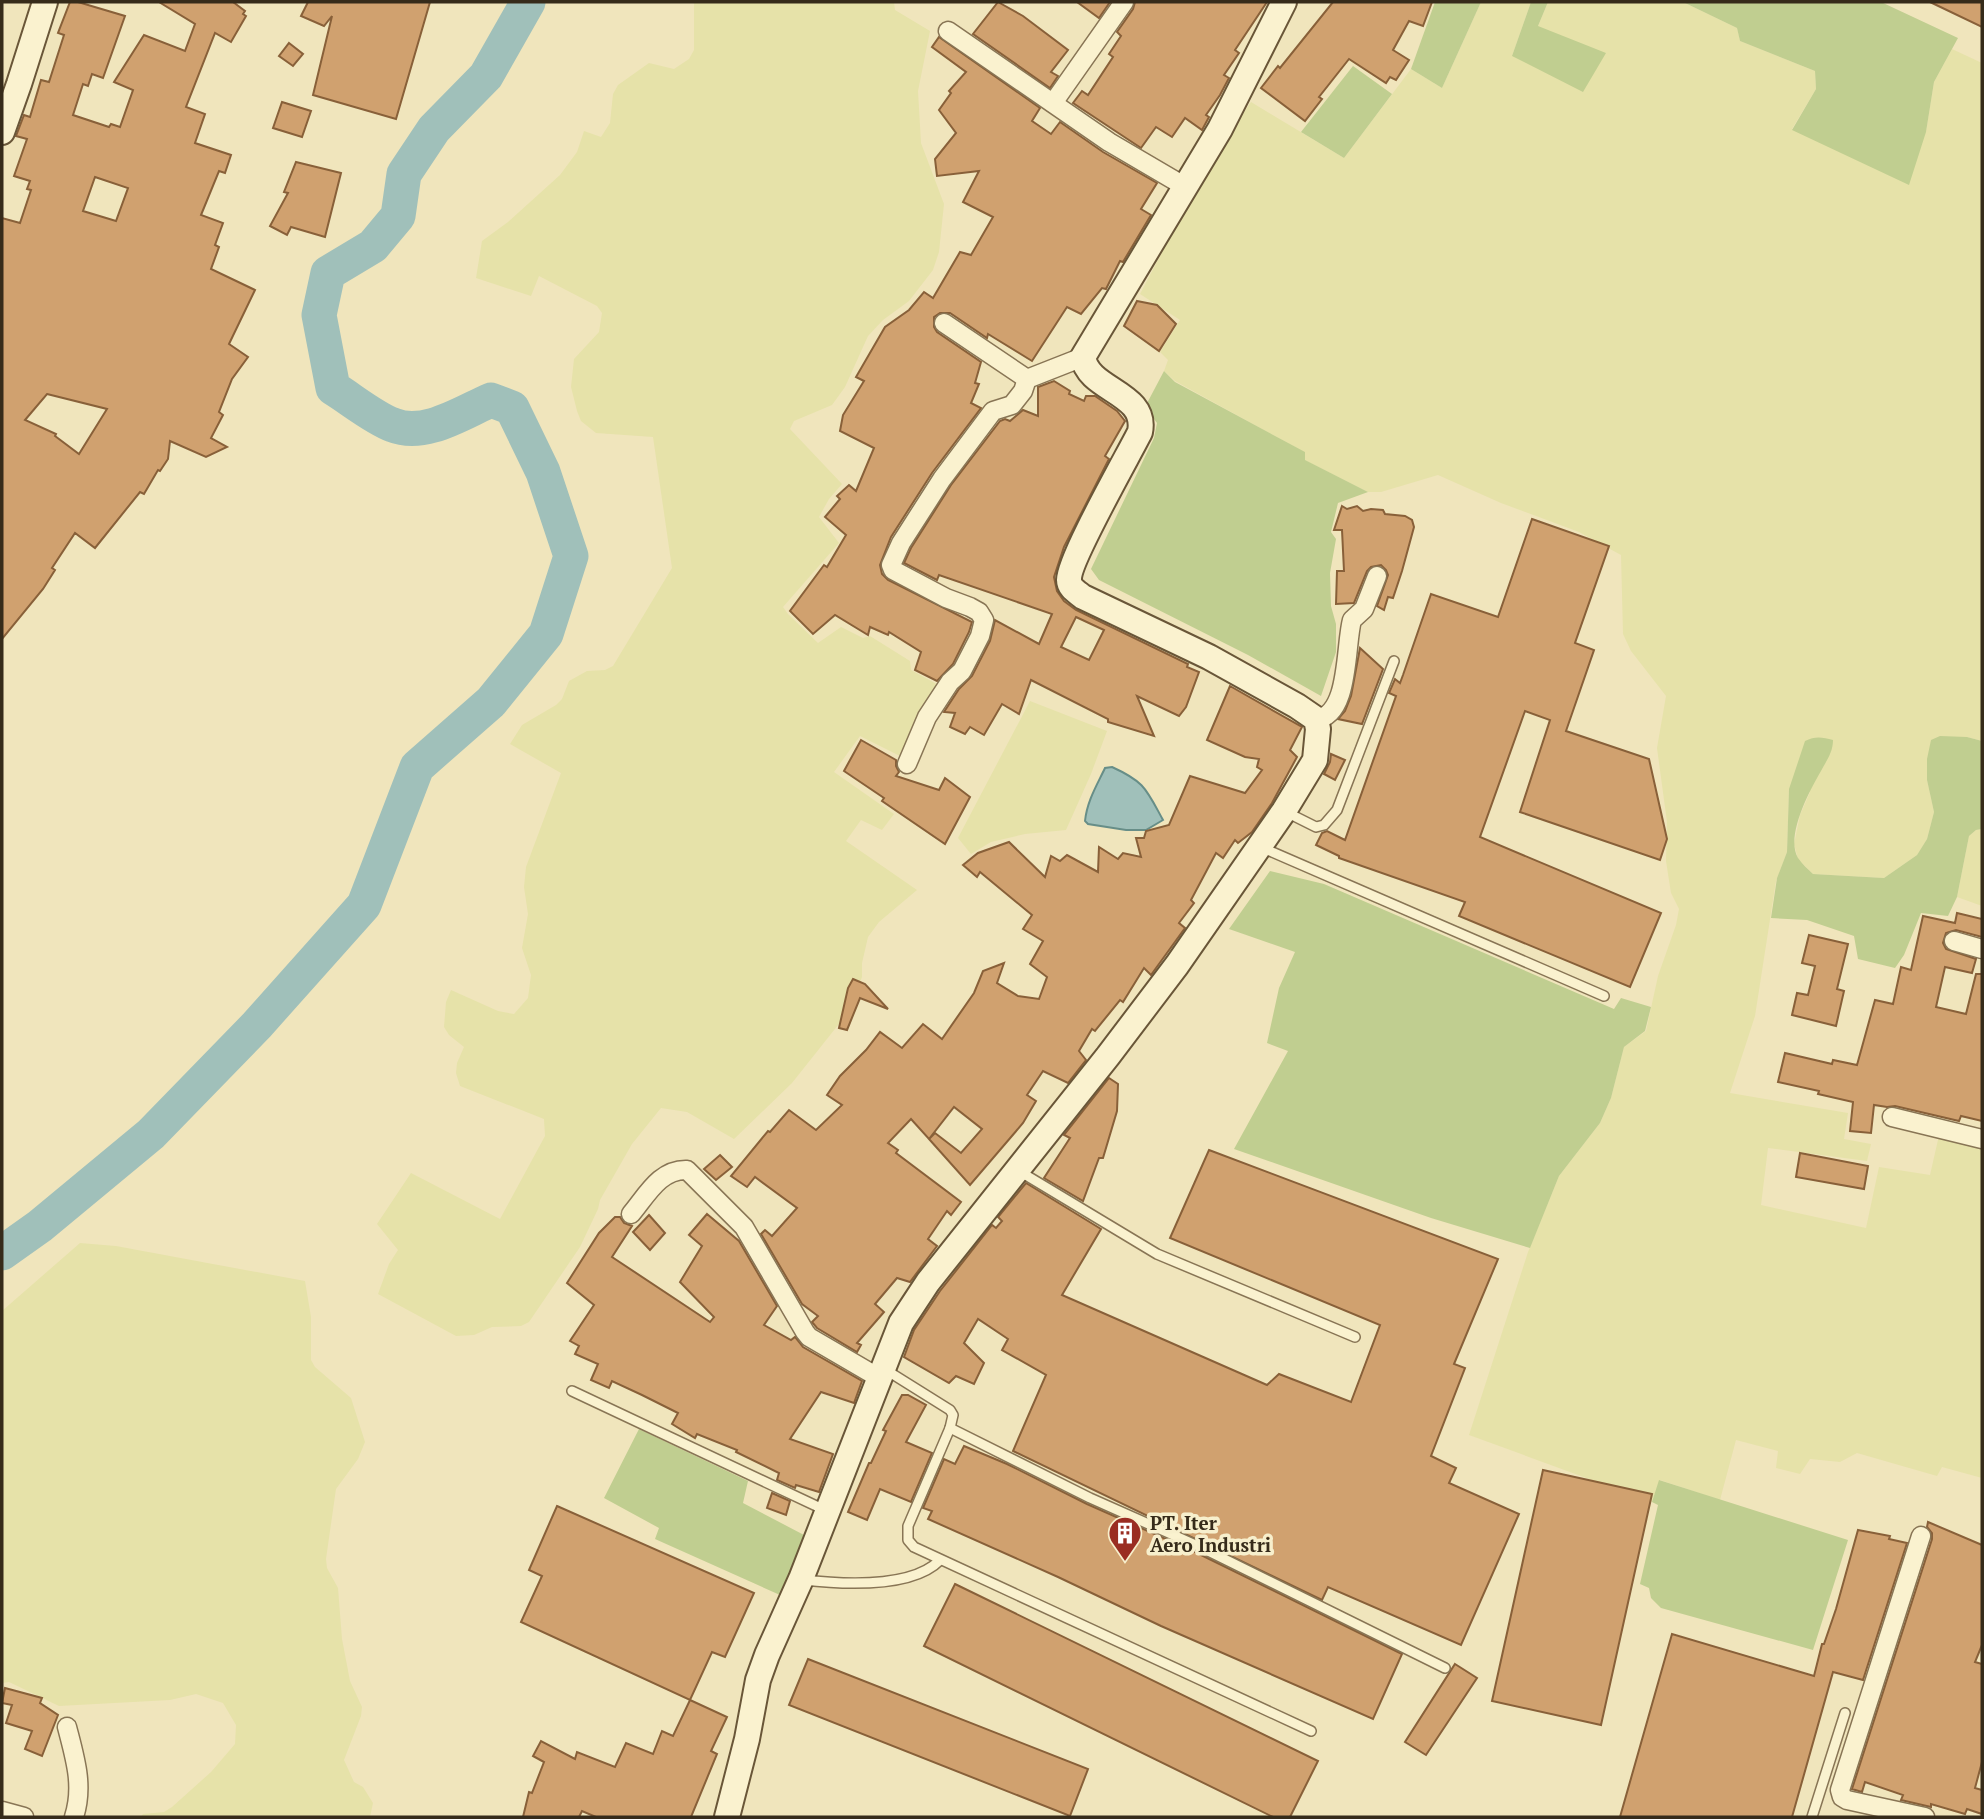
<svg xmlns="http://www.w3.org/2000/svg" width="1984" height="1819" font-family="'PT Serif',serif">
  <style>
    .farmland { fill: #e6e2a9 }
    .green { fill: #c0ce90 }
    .water { fill: #a0c0ba; stroke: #678e88; stroke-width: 2 }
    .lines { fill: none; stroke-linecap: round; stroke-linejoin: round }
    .river { stroke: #a0c0ba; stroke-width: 35 }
    .building { fill: #d0a16f; stroke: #886039; stroke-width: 2; fill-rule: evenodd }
    .lane-casing { stroke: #887555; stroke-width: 12 }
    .street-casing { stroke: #887555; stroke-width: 21 }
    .secondary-casing { stroke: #695638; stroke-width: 28 }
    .lane { stroke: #faf2cf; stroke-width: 9 }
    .street { stroke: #faf2cf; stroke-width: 18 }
    .secondary { stroke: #faf2cf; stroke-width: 24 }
    .labels { text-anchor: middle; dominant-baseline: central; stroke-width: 7; stroke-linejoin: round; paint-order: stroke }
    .poi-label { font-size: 19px; font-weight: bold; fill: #362b1a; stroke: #f7efcc; text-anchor: start }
  </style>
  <rect width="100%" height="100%" fill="#f0e5bc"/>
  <g class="farmland">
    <path d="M694 2H894L895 10 930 31 918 91 921 143 944 204 939 252 933 270 909 301 883 320 868 336 845 387 832 405 794 421 790 429 842 484 829 499 819 517 839 543 783 607 788 614 818 643 841 627 863 638 870 636 910 661 911 670 942 687 902 757 860 736 834 772 894 814 882 830 861 820 846 841 917 890 879 922 868 937 862 963V977L850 1010 792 1083 734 1139 687 1112 661 1108 632 1144 600 1200 598 1209 580 1247 529 1322 521 1326 492 1327 474 1335 456 1336 378 1294 389 1264 398 1250 377 1224 411 1173 500 1219 545 1136 544 1119 460 1086 456 1073 457 1063 464 1047 449 1035 444 1027 446 1002 451 990 498 1011 514 1014 528 998 531 975 522 948 528 914 524 887 526 867 561 773 510 744 522 725 556 705 562 699 569 681 587 671 605 670 613 666 672 568 653 437 596 433 581 421 577 411 571 387 574 359 599 332 602 313 597 306 539 276 531 296 476 278 482 241 508 222 560 175 577 152 584 131 601 137 610 123 613 94 618 85 649 63 674 69 689 59 694 50Z"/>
    <path d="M1481 2H1531L1512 56 1538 26 1548 2H1683L1737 28 1740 41 1815 71 1816 89 1792 129 1926 132 1934 82 1952 49 1982 63V741L1967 737 1927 780 1934 812 1927 839 1917 855 1884 878 1813 874 1798 859 1794 844 1800 815 1810 792 1789 789 1787 852 1776 881 1755 1016 1730 1093 1848 1113 1844 1139 1871 1144 1867 1161 1768 1148 1761 1205 1866 1228 1879 1167 1930 1175 1940 1131 1982 1141V1478L1942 1467 1937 1476 1857 1453 1840 1462 1810 1459 1800 1474 1776 1468 1778 1451 1736 1440 1720 1500 1660 1480 1652 1502 1469 1435 1528 1252 1559 1176 1600 1123 1611 1098 1624 1047 1646 1031 1658 976 1676 925 1679 909 1671 893 1666 861 1667 822 1657 748 1666 696 1631 651 1623 634 1621 555 1579 532 1501 503 1438 475 1381 492H1368L1304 460V452L1175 381 1164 371 1168 360 1160 352 1180 320 1140 294 1209 163 1251 102 1344 158 1411 69 1442 88Z"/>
    <path d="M1030 701 1107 731 1091 774 1066 830 1025 834 991 842 971 854 958 838Z"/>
    <path d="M1982 829V906L1957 897 1969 836 1976 830Z"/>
    <path d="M80 1243 116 1246 305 1281 311 1317V1360L315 1367 351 1398 365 1442 358 1459 336 1489 326 1559 327 1568 338 1588 342 1639 350 1681 362 1707 361 1716 344 1760 354 1782 363 1787 373 1803 370 1817H141L143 1814 164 1812 172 1807 211 1772 235 1744 236 1725 223 1703 196 1694 170 1700 59 1706 9 1682 2 1683V1311Z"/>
  </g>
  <g class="green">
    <path d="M1435 2H1481L1442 88 1411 69Z"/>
    <path d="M1531 2H1548L1538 26 1606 53 1583 92 1512 56Z"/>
    <path d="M1683 2H1881L1958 38 1934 82 1926 132 1909 185 1792 130 1816 89 1815 71 1740 41 1737 28Z"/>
    <path d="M1353 66 1392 94 1344 158 1301 132Z"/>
    <path d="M1164 371 1175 382 1305 452V460L1368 492 1338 503 1331 532 1336 539 1330 573 1331 606 1336 624V652L1321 696 1248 655 1099 580 1091 569 1154 438 1157 423 1145 407Z"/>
    <path d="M1940 736 1967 737 1982 741V829L1976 830 1969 836 1957 897 1948 916 1921 913 1904 955 1895 968 1858 959 1854 936 1807 920 1771 918 1777 878 1787 852 1789 789 1805 741C1815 736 1822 737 1833 740 1833 752 1827 760 1821 771 1810 790 1785 836 1798 858 1802 864 1808 869 1813 874L1884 878 1917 855 1927 839 1934 812 1927 780V759L1931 740Z"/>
    <path d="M1270 871 1324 884 1614 1009 1621 998 1651 1007 1645 1031 1624 1047 1611 1098 1600 1123 1559 1176 1530 1248 1431 1218 1234 1149 1288 1051 1267 1043 1279 988 1295 952 1229 929Z"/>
    <path d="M639 1429 748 1481 743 1503 804 1535 780 1595 655 1539 659 1528 604 1498Z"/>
    <path d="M1659 1480 1848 1540 1813 1650 1661 1608 1651 1598 1649 1588 1640 1584 1658 1505 1652 1502Z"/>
  </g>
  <path class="water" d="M1112 767C1145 782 1146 789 1163 820L1146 830H1126L1088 824 1085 821C1087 801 1097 785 1105 768Z"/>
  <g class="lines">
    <path class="river" d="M2 1253 40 1226 151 1134 257 1025 364 905 417 767 491 702 546 634 571 556 543 472 512 408 491 400C463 412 425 438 393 425 374 418 351 399 333 388L319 315 328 273 373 246 398 216 404 174 434 129 486 76 528 2"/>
  </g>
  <g class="building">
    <path d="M70 2H78L125 16 103 78 92 74 88 86 83 84 73 115 109 127 111 124 120 127 133 90 114 82 144 35 185 51 195 24 159 2H233L245 11 243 14 246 16 231 42 215 33 186 107 205 114 195 143 231 155 225 173 219 171 201 215 223 223 215 245 219 247 211 269 255 290 229 344 248 357 232 379 219 412 223 415 211 438 227 447 206 457 170 441 168 459 160 471 158 470 144 494 140 492 95 548 75 533 52 568 55 570 43 589 2 639V218L20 223 31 190 27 189 30 181 14 176 27 139 16 136 24 115 30 117 41 80 49 82 64 35 58 33ZM95 177 128 188 116 221 83 211ZM47 394 107 409 79 454 55 436 56 434 25 420Z"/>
    <path d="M308 2H430L396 119 313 95 332 16 324 26 301 16Z"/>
    <path d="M998 2 1023 16 1068 50 1051 72 1058 76 1050 88 973 34Z"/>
    <path d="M1077 2H1110L1099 18Z"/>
    <path d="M1135 2H1267L1235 50 1239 53 1224 75 1229 78 1220 95 1206 115 1209 117 1202 130 1185 118 1172 137 1156 127 1141 148 1073 103 1082 91 1088 95 1113 57 1109 54 1121 36 1117 32 1133 9Z"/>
    <path d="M1333 2H1432L1423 26 1409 21 1393 50 1409 60 1396 80 1390 77 1386 83 1349 59 1319 97 1322 99 1305 121 1261 88 1278 66 1280 68Z"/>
    <path d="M1930 2H1982V27Z"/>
    <path d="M939 37 1040 108 1032 121 1051 134 1060 122 1103 152 1157 183 1141 209 1151 215 1123 262 1120 261 1106 289 1102 288 1081 314 1067 307 1032 361 988 334 987 338 950 313H940L934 317V327L937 332 981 362 975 383 979 384 971 403 981 408 932 473 891 537 880 565 882 574 888 580 972 622 969 632 953 664 937 681 915 670 921 652 889 632 888 635 870 627 868 635 835 615 813 634 790 611 824 565 827 567 846 535 825 517 840 499 837 496 849 485 856 491 874 448 840 431 843 415 864 381 856 377 885 327 909 310 924 292 933 298 960 252 971 255 993 217 963 202 979 171 937 176 935 159 956 133 939 110 951 93 949 91 966 72 932 47Z"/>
    <path d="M289 43 303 54 293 66 279 56Z"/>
    <path d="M282 102 311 111 302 137 273 128Z"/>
    <path d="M296 162 341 173 325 237 291 227 287 235 270 226 288 193 284 192Z"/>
    <path d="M1137 301 1157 305 1176 324 1159 351 1124 326Z"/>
    <path d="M1054 381 1070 391 1069 394 1084 401 1086 396H1095L1117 411 1125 421 1105 456 1109 459 1064 547 1054 577 1057 591 1064 601 1076 610 1188 664 1187 667 1199 672 1186 707 1179 716 1137 696 1154 736 1108 722V719L1031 680 1019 714 1002 704 984 735 970 727 965 734 950 727 955 713 944 712 959 689 972 676 990 641 995 620 1039 644 1052 614 939 575 937 580 904 563 911 548 951 485 1000 421 1005 419 1010 421 1023 410 1038 416V387ZM1076 617 1104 630 1089 660 1061 647Z"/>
    <path d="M1342 506 1347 509 1357 506 1363 511 1371 509 1383 510 1385 514 1405 516 1412 520 1414 527 1402 571 1393 598 1388 597 1384 610 1377 606 1388 575 1386 570 1381 565 1371 567 1367 571 1354 603 1336 604 1337 571H1344L1342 530H1334Z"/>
    <path d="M1532 519 1609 546 1575 643 1594 650 1566 731 1649 759 1667 839 1660 860 1520 812 1550 720 1525 711 1480 837 1661 913 1630 987 1459 916 1465 902 1339 858V856L1316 845 1322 833 1327 831 1345 840 1396 696 1389 693 1395 679 1400 683 1403 675 1431 594 1498 617Z"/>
    <path d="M1360 648 1383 669 1362 724 1338 719 1345 711 1351 696Z"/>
    <path d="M1230 686 1302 727 1290 750 1297 757 1272 803 1252 832 1238 843 1235 840 1223 858 1216 853 1191 900 1194 903 1179 923 1185 928 1151 975 1144 968 1123 1002 1120 1000 1095 1031 1092 1029 1079 1051 1086 1060 1068 1083 1043 1071 1027 1095 1036 1101 1023 1123 970 1185 929 1139 935 1133 961 1153 982 1129 954 1107 929 1139 911 1119 888 1143 898 1150 896 1153 961 1202 951 1215 947 1211 928 1239 937 1246 910 1282 897 1278 875 1304 884 1312 857 1343 861 1345 857 1352 817 1328 812 1322 818 1316 802 1304 761 1234 765 1230 772 1236 797 1208 755 1177 747 1187 731 1176 768 1131 770 1132 789 1110 816 1130 842 1105 827 1095 840 1076 866 1050 880 1032 902 1048 923 1024 942 1039 974 993 983 971 1004 963 997 983 1018 996 1039 999 1047 977 1030 964 1043 941 1023 929 1032 915 980 872 977 877 963 865 978 853 1009 842 1045 877 1051 856 1060 861 1067 855 1098 872 1099 847 1118 859 1123 853 1141 857 1136 838H1144L1146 831 1169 825 1190 776 1245 793 1262 770 1257 767 1259 759 1245 757 1207 740Z"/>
    <path d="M861 740 896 760V766L899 772 896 776 939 790 945 778 970 797 945 844 882 801 884 798 844 771Z"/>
    <path d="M1331 754 1345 760 1335 780 1324 774 1330 762Z"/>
    <path d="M1957 913 1982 919V937L1956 930 1946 933 1943 943 1946 949 1976 959 1972 973 1945 967 1936 1007 1966 1014 1976 974H1982V1121L1961 1116 1959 1121 1895 1106 1887 1107 1874 1105 1871 1133 1850 1131 1853 1102 1818 1094 1819 1091 1778 1082 1785 1053 1832 1064 1833 1060 1857 1065 1875 1000 1893 1004 1901 967 1911 970 1923 916 1955 923Z"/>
    <path d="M1809 935 1848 944 1837 989 1844 991 1836 1026 1792 1015 1797 993 1808 995 1815 966 1802 963Z"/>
    <path d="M853 979 865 984 888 1009 860 998 847 1030 839 1028 848 988Z"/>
    <path d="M1109 1078 1118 1084 1117 1111 1103 1158H1099L1083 1201 1044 1178 1070 1138 1064 1135Z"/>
    <path d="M1209 1150 1498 1259 1454 1364 1465 1368 1431 1456 1456 1468 1449 1483 1519 1514 1461 1645 1328 1587 1322 1600 1013 1451 1046 1375 1002 1350 1008 1339 978 1319 964 1343 984 1363 974 1384 956 1376 949 1383 904 1357 914 1330 940 1291 992 1225 996 1228 1002 1221 998 1217 1026 1183 1101 1229 1062 1295 1267 1385 1279 1374 1351 1402 1380 1325 1170 1238Z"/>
    <path d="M1800 1153 1868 1166 1864 1189 1796 1177Z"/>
    <path d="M720 1155 732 1167 716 1180 704 1169Z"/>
    <path d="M707 1214 739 1241 777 1306 764 1325 791 1340 795 1337 803 1347 862 1381 854 1403 821 1392 790 1439 833 1454 819 1492 796 1485 795 1488 777 1480 779 1473 736 1452 737 1450 697 1434 695 1438 672 1424 678 1413 642 1395 612 1381 609 1388 591 1380 598 1364 575 1354 579 1346 570 1341 594 1305 567 1283 599 1233 615 1217H620L624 1223 632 1226 612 1257 710 1322 714 1317 680 1282 702 1246 689 1235Z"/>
    <path d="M649 1215 665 1233 650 1250 633 1232Z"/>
    <path d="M902 1395H908L926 1405 906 1442 932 1453 911 1502 880 1489 867 1520 848 1512 869 1463H871L886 1431 883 1430Z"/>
    <path d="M964 1446 1007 1464 1087 1504 1195 1552 1402 1654 1373 1719 1161 1626 1058 1577 928 1519 932 1511 923 1508 944 1459 955 1464Z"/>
    <path d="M1543 1470 1652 1494 1601 1725 1492 1701Z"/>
    <path d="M772 1493 790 1501 786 1515 767 1508Z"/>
    <path d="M557 1506 754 1593 725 1657 712 1652 690 1700 521 1622 542 1576 529 1570Z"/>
    <path d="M1928 1522 1982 1545V1645L1975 1662 1982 1664V1762L1975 1788 1982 1790V1814L1967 1809 1965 1814 1931 1804V1807L1901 1800 1903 1795 1865 1782 1862 1792 1852 1789 1932 1539V1533L1927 1527Z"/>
    <path d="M1858 1530 1890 1536 1889 1539 1907 1543 1863 1680 1833 1672 1792 1817H1620L1672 1634 1814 1676 1822 1644H1824L1836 1609Z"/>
    <path d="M955 1584 1318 1761 1290 1817H1273L924 1646Z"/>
    <path d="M808 1659 1088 1769 1070 1816 789 1705Z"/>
    <path d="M1455 1664 1477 1678 1426 1755 1405 1742Z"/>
    <path d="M5 1688 42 1698 40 1703 58 1715 42 1756 25 1749 32 1731 6 1723 12 1705 2 1703Z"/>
    <path d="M690 1700 727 1717 711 1751 717 1754 691 1817H596L582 1811 579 1817H523L529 1792 532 1793 544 1762 533 1756 541 1741 575 1759 577 1752 615 1767 626 1743 653 1754 662 1731 673 1736Z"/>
  </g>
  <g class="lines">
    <defs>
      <g id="lane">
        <path d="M1286 812 1316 827 1324 825 1337 810 1394 661"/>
        <path d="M1263 848 1604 996"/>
        <path d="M1019 1171 1157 1254 1355 1337"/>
        <path d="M886 1370 950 1410 953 1415 950 1428 908 1526V1540L914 1547 1311 1731"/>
        <path d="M572 1391 827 1511"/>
        <path d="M950 1428 1090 1498 1198 1546 1445 1668"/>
        <path d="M803 1580C840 1584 912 1589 940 1560"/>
        <path d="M1812 1817 1845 1713"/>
      </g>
      <g id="street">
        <path d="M948 31 1109 142 1184 186"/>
        <path d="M1053 103 1124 2"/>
        <path d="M944 323 1027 379"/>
        <path d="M1316 719C1350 716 1345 645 1352 620L1364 609 1377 576"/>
        <path d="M907 764 927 717 950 682 962 671 980 636 984 620 979 612 970 607 946 598 893 570 891 565 901 543 942 479 993 411 1012 405 1023 391 1027 379 1083 357"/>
        <path d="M1954 941 1982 949"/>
        <path d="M1892 1117 1982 1139"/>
        <path d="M631 1214C647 1195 660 1169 687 1170L744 1227 805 1332 809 1337 881 1379"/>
        <path d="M1921 1536 1840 1790 1842 1797 1847 1800 1925 1817"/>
        <path d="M67 1727C75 1758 84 1786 74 1817"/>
        <path d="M2 1811 24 1817"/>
      </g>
      <g id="secondary">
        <path d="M2 132 19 84 45 2"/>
        <path d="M727 1817 747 1739 758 1680 767 1655 801 1579 901 1323 928 1282 1108 1056 1177 965 1284 811 1315 760 1318 729 1316 719 1297 706 1209 657 1083 597C1077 592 1069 588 1069 580 1068 561 1128 456 1140 432 1148 392 1088 391 1083 357L1220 129 1284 2"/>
      </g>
    </defs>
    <use href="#lane" class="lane-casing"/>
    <use href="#street" class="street-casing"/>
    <use href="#secondary" class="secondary-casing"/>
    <use href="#lane" class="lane"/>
    <use href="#street" class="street"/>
    <use href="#secondary" class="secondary"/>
  </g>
  <defs>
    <symbol id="building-pin" viewBox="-11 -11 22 30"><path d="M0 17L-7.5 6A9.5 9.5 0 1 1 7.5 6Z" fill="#9a2d22" stroke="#f7efcc"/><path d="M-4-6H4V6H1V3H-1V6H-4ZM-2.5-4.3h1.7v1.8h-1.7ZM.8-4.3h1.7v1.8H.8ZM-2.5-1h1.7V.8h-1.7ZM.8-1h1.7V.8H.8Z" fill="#fff"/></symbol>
  </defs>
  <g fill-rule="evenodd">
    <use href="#building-pin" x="1106" y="1514" width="38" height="52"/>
  </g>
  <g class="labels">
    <g class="poi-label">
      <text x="1150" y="1522">PT. Iter<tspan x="1150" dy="22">Aero Industri</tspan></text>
    </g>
  </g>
  <rect width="1984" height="1819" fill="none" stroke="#362b1a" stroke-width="7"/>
</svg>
